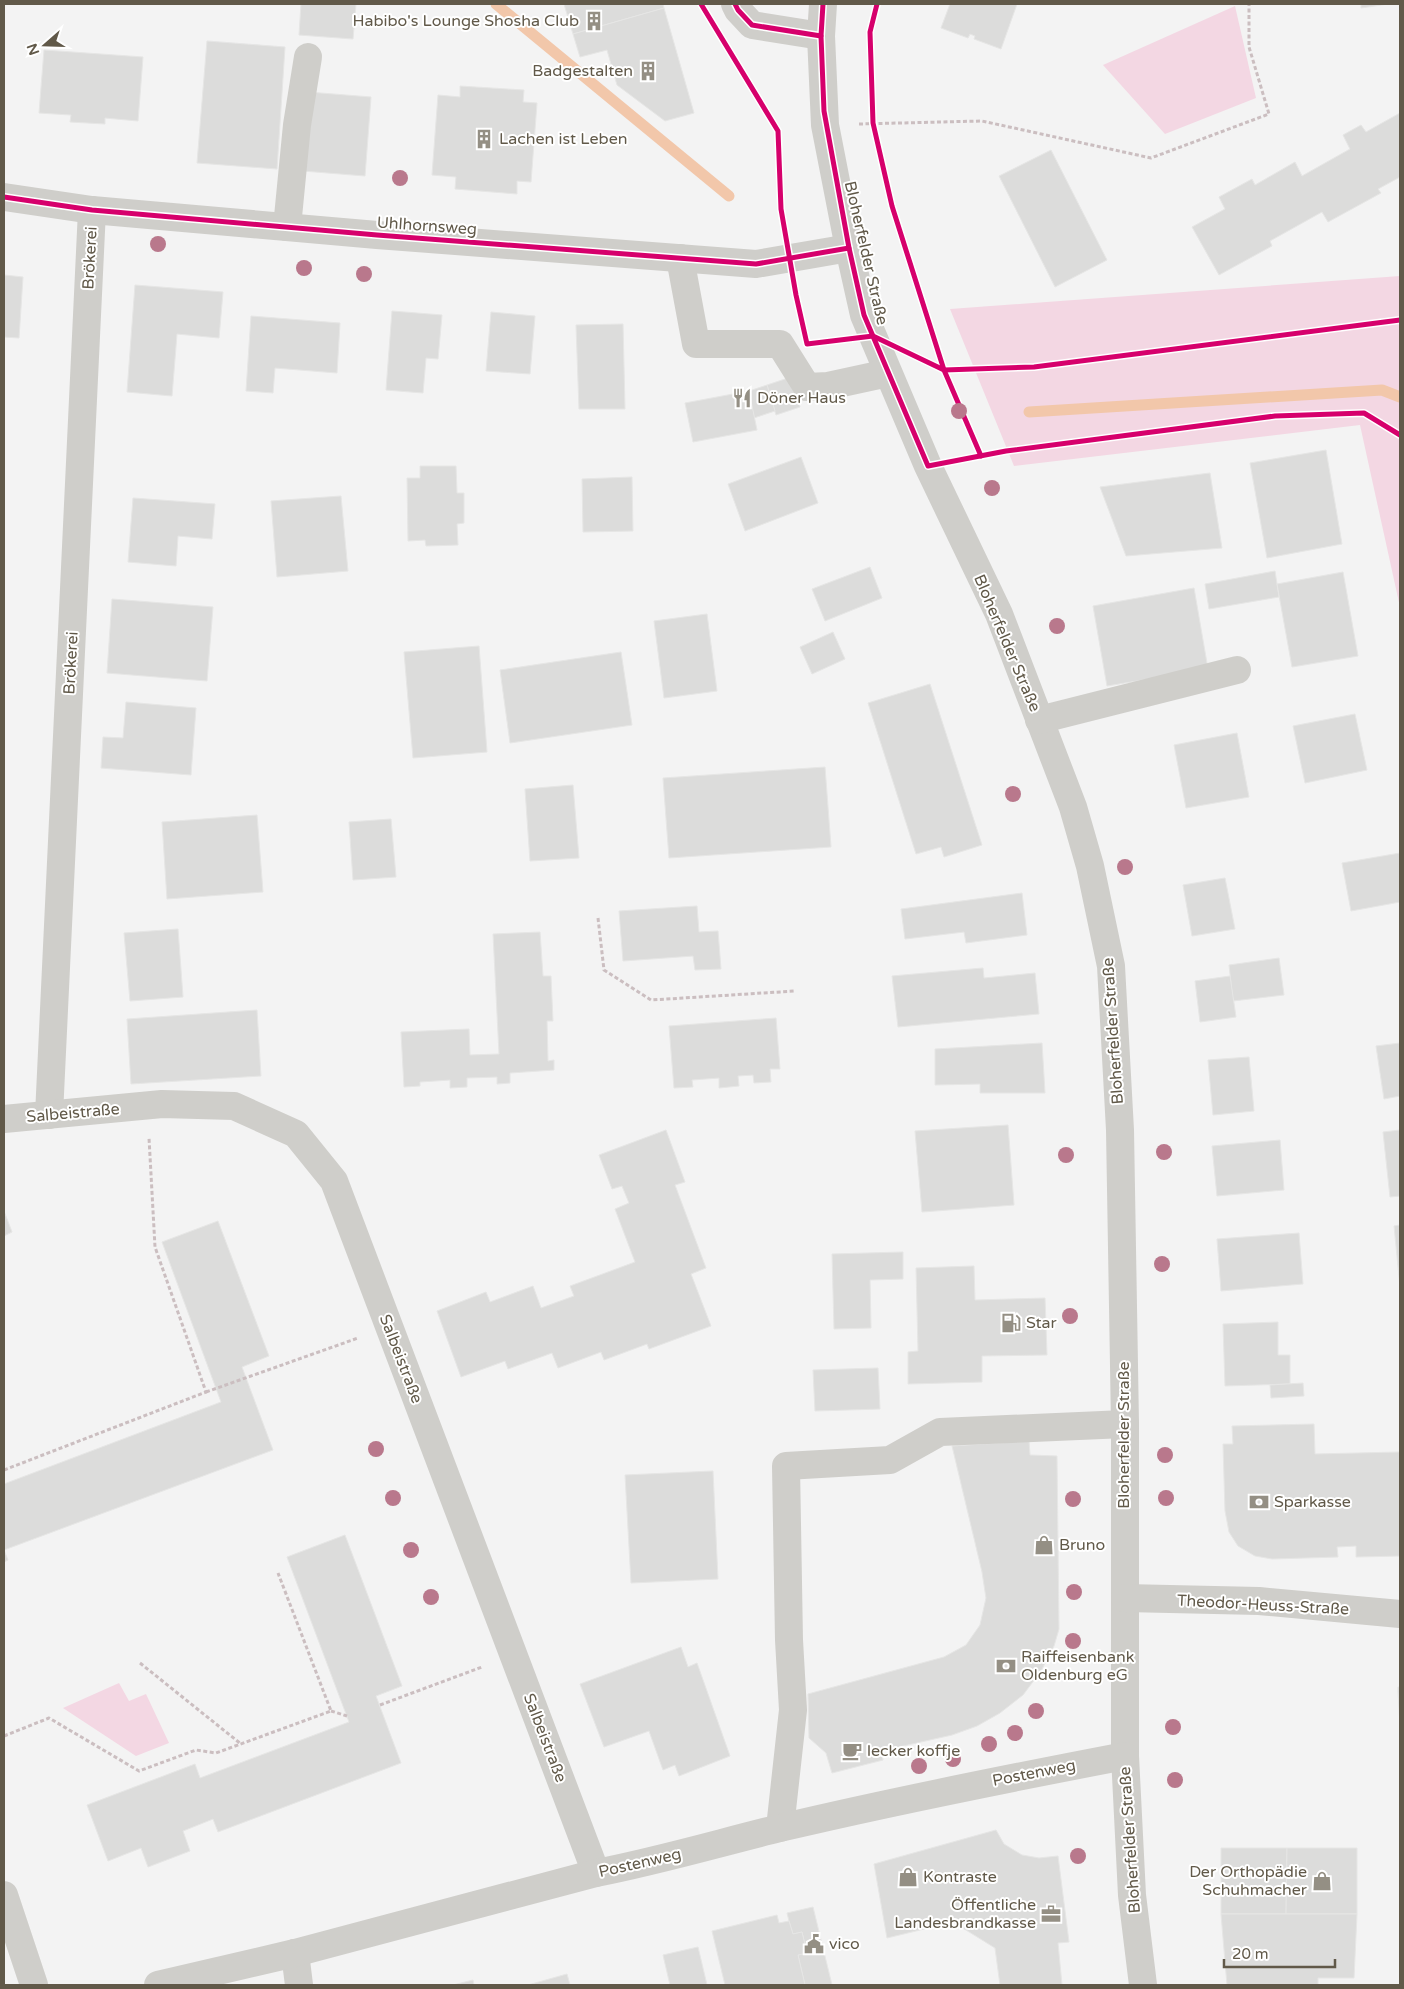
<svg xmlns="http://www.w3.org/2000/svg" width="1404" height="1989" font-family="'Varela Round',sans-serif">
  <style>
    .green { fill: #f3d7e3 }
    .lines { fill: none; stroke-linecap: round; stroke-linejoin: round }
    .stream { stroke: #f2c7aa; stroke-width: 11 }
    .building { fill: #dcdcdb; stroke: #e6e6e5 }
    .path { stroke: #cbbec0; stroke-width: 3; stroke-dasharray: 4 2.5; stroke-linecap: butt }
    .minor { stroke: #cfceca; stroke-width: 28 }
    .cycleway-casing { stroke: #fff; stroke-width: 8 }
    .cycleway { stroke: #d6006c; stroke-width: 5 }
    .tree { fill: #b9788c }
    .labels { text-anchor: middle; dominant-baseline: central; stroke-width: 4; stroke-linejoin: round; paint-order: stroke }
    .poi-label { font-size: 16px; fill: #615949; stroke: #fff; text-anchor: start }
    .street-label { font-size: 16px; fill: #615949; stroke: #fff }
  </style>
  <rect width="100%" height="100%" fill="#f3f3f3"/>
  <g class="green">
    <path d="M1235 6 1256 98 1165 134 1103 65Z"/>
    <path d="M1400 276V607L1360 425 1014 466 950 309Z"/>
    <path d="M119 1683 129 1701 146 1694 169 1743 136 1756 63 1708Z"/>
  </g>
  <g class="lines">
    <g class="stream">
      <path d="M496 4 729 196"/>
      <path d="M1029 412 1382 390 1400 397"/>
    </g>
  </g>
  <g class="building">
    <path d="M301 4H356L353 39 299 35Z"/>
    <path d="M564 4H663L664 8 573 34Z"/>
    <path d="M950 4H1017L1001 49 974 39 975 36 970 34 968 38 941 28Z"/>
    <path d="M1361 4H1388L1361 8Z"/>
    <path d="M664 8 694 113 665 121 617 85 607 50 580 57 573 34Z"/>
    <path d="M207 41 285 47 277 169 197 163Z"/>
    <path d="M44 50 143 57 138 121 105 118V124L70 122 71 115 39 113Z"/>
    <path d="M460 86 524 90 523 102 537 103 531 182 517 181V194L455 189 456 177 432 175 438 95 460 97Z"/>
    <path d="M308 92 371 97 365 176 303 171Z"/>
    <path d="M1400 113V177L1378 189 1381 193 1328 222 1322 212 1270 241 1272 246 1219 275 1192 227 1225 209 1219 197 1252 179 1255 185 1295 162 1302 176 1350 149 1343 135 1361 125 1366 132Z"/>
    <path d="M1051 150 1107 260 1055 287 999 176Z"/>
    <path d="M4 275 23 277 19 338 4 337Z"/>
    <path d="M135 285 223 292 219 338 177 334 172 396 127 392Z"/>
    <path d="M392 311 442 315 438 359 426 358 423 393 386 390Z"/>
    <path d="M491 312 535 316 530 374 486 371Z"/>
    <path d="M251 316 340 323 337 373 275 368 273 393 246 391Z"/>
    <path d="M623 324 625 409H579L576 325Z"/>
    <path d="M791 377 800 407 776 415 767 385Z"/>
    <path d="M767 385 775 411 754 418 749 391Z"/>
    <path d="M749 391 757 430 693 442 685 403Z"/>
    <path d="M1326 450 1342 544 1267 558 1250 463Z"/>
    <path d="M801 457 818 503 745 531 728 484Z"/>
    <path d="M420 466H456L457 493H464V523L457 524 458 545 426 546 425 540 408 541 407 478H420Z"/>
    <path d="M1210 473 1222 548 1126 556 1100 487Z"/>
    <path d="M632 477 633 531 583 532 582 479Z"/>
    <path d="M341 496 348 571 277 577 271 501Z"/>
    <path d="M133 498 215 504 212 539 178 536 176 566 128 562Z"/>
    <path d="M870 567 882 598 825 621 812 589Z"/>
    <path d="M1275 571 1279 597 1209 609 1205 584Z"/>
    <path d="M1343 572 1358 656 1292 667 1277 584Z"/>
    <path d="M1194 588 1208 669 1107 686 1093 606Z"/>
    <path d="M112 599 213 607 207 681 107 673Z"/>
    <path d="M707 614 717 691 664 698 654 621Z"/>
    <path d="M833 632 845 659 812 674 800 647Z"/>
    <path d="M479 646 487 752 413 758 404 652Z"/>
    <path d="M621 652 632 725 510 743 500 670Z"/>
    <path d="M930 684 982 845 944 857 941 847 916 854 868 703Z"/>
    <path d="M126 702 196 708 191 775 101 768 103 737 123 738Z"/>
    <path d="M1355 714 1367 770 1305 783 1293 726Z"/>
    <path d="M1237 733 1249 797 1186 808 1174 745Z"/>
    <path d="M825 767 831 847 669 858 663 778Z"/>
    <path d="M573 785 579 858 530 861 525 789Z"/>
    <path d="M257 815 263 892 167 899 162 822Z"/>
    <path d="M391 819 396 877 353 880 349 822Z"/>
    <path d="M1400 853V902L1351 911 1342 863Z"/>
    <path d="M1225 878 1235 929 1192 936 1183 885Z"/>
    <path d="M1022 893 1027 935 966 943 964 932 905 939 901 909Z"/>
    <path d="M697 906 699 932 718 931 721 969 695 970 693 956 623 961 619 911Z"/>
    <path d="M178 929 183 997 130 1001 124 933Z"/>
    <path d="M540 932 543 976H551L553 1021H547L548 1061 554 1060V1070L510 1073V1083L497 1084V1077L467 1078V1087L450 1088V1080L420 1082V1086L404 1087 401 1032 469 1029 470 1055 499 1054 493 934Z"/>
    <path d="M1279 958 1284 995 1233 1001 1229 965Z"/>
    <path d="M983 968 984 978 1035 973 1039 1014 898 1027 892 976Z"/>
    <path d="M1230 976 1236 1017 1200 1022 1195 981Z"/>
    <path d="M257 1010 261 1076 131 1084 127 1019Z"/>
    <path d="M776 1018 780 1069H770L771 1082 754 1083 753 1075 738 1076 739 1086 719 1088V1078L692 1080 693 1087 674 1088 669 1026Z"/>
    <path d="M1042 1043 1045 1093H980V1084L935 1085V1049Z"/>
    <path d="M1400 1043V1096L1384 1099 1376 1046Z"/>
    <path d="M1249 1057 1254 1111 1213 1115 1208 1060Z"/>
    <path d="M1008 1125 1014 1205 922 1212 915 1131Z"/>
    <path d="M666 1130 685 1182 675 1185 706 1268 691 1274 711 1326 649 1349 647 1344 604 1360 601 1352 558 1368 552 1353 508 1369 505 1361 461 1377 437 1311 486 1292 490 1302 533 1286 541 1308 574 1296 570 1286 635 1262 615 1209 629 1203 622 1186 612 1189 599 1155Z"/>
    <path d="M1400 1130V1196L1390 1197 1383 1132Z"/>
    <path d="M1280 1140 1284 1190 1217 1196 1212 1146Z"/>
    <path d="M4 1211 12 1232 4 1236Z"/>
    <path d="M218 1221 269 1356 242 1367 273 1450 4 1550 8 1560 4 1562V1484L221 1402 162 1242Z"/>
    <path d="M1400 1225V1287L1394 1226Z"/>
    <path d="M1299 1233 1303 1284 1221 1291 1217 1239Z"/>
    <path d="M903 1252V1279L870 1280 871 1328 834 1329 832 1254Z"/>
    <path d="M974 1266 975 1300 1045 1298 1047 1355 982 1356V1382L908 1384V1352L918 1351 916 1268Z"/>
    <path d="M1278 1322V1355H1290V1384L1225 1386 1223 1324Z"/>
    <path d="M878 1368 880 1409 815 1411 813 1370Z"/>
    <path d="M1303 1383 1304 1396 1271 1398 1270 1385Z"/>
    <path d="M1314 1424 1315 1454 1400 1452V1556L1356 1557V1546L1337 1547 1338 1557 1272 1559 1255 1556 1238 1546 1229 1532 1225 1511 1223 1444H1233L1232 1426Z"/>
    <path d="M1029 1441 1030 1455 1057 1456 1059 1629 1054 1646 1041 1671 1023 1695 1000 1713 977 1726 952 1735 881 1751 883 1760 832 1773 826 1753 809 1738 808 1694 944 1657 966 1645 980 1625 986 1598 982 1572 952 1446Z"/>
    <path d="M713 1471 718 1579 631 1583 625 1475Z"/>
    <path d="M345 1535 402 1686 376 1696 401 1763 218 1832 213 1819 183 1831 190 1851 148 1867 141 1848 108 1861 87 1805 195 1764 200 1778 349 1722 287 1557Z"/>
    <path d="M681 1647 688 1667 697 1663 730 1756 679 1776 675 1765 663 1770 649 1731 604 1747 580 1684Z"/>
    <path d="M1398 1687H1400V1725L1398 1691Z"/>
    <path d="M996 1830 1004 1844 1022 1855 1039 1858 1058 1856 1069 1942 1058 1943 1062 1985H1000L995 1948 953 1922 887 1938 874 1864Z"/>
    <path d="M1221 1848H1287L1286 1914H1221Z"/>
    <path d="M1287 1848H1357V1914H1286Z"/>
    <path d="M813 1907 832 1985H805L798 1955 807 1953 802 1932 793 1934 789 1921 787 1913Z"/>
    <path d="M1221 1914H1357L1354 1978H1318V1985H1227Z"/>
    <path d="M777 1915 779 1923 789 1921 793 1934 802 1932 807 1953 798 1955 805 1985H725L712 1931Z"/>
    <path d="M698 1947 707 1985H670L663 1955Z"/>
    <path d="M567 1974 570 1985H528Z"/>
    <path d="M473 1980 474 1985H453Z"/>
  </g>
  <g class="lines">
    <g class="path">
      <path d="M730 51 778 131"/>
      <path d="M859 124 982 121 1151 158 1269 114 1249 47V4"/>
      <path d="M960 460 1006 451 1275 416 1364 413 1400 435"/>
      <path d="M598 918 604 970 651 1000 795 991"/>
      <path d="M206 1392 358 1338"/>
      <path d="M4 1470 206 1392 155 1247 149 1138"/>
      <path d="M140 1663 241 1744"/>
      <path d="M380 1705 482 1667"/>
      <path d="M331 1711 347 1716"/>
      <path d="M4 1736 49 1718 139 1771 196 1750 216 1753 331 1711 278 1573"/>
    </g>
    <g class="minor">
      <path d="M735 4 738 10 752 25 821 36"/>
      <path d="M823 4 821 36 825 125 849 248 864 315 928 466 999 614 1073 807 1090 866 1111 966 1120 1130 1125 1424V1756L1132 1895 1143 1985"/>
      <path d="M4 197 92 210 377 235 756 264 849 248"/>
      <path d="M287 227 297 125 308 57"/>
      <path d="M680 258 696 344H780L807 387 828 386 888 373"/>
      <path d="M1039 720 1237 670"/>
      <path d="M49 1115 92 210"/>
      <path d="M4 1119 162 1104 234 1106 296 1134 334 1181 596 1873"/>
      <path d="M1125 1598 1259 1601 1400 1614"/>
      <path d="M780 1828 793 1710 789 1640 786 1466 890 1460 940 1432 1125 1424"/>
      <path d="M4 1895 34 1985"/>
      <path d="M295 1953 299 1985"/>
      <path d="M158 1985 295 1953 596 1873C658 1861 719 1843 780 1828 894 1801 1010 1778 1125 1756"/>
    </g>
    <defs>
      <g id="cycleway">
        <path d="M701 4 778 131 781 209 796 295 807 344 873 336 944 370 1034 367 1400 320"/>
        <path d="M735 4 738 10 752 25 821 36"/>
        <path d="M823 4 821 36 824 111 849 248 864 315 928 466 1006 451 1275 416 1364 413 1400 435"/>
        <path d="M877 4 870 32 873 123 892 206 944 370 981 456"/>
        <path d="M4 197 92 210 377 235 756 264 849 248"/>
      </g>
    </defs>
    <use href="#cycleway" class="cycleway-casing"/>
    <use href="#cycleway" class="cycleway"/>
  </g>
  <g class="tree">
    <circle cx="400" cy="178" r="8"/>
    <circle cx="158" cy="244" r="8"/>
    <circle cx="304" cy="268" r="8"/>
    <circle cx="364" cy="274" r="8"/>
    <circle cx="959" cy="411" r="8"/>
    <circle cx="992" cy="488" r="8"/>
    <circle cx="1057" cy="626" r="8"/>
    <circle cx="1013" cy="794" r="8"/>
    <circle cx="1125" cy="867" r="8"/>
    <circle cx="1164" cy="1152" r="8"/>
    <circle cx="1066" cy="1155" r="8"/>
    <circle cx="1162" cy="1264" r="8"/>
    <circle cx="1070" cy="1316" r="8"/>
    <circle cx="376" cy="1449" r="8"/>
    <circle cx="1165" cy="1455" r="8"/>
    <circle cx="393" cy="1498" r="8"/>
    <circle cx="1166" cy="1498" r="8"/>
    <circle cx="1073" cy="1499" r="8"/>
    <circle cx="411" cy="1550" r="8"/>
    <circle cx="1074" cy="1592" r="8"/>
    <circle cx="431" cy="1597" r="8"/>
    <circle cx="1073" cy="1641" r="8"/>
    <circle cx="1036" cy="1711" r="8"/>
    <circle cx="1173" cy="1727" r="8"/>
    <circle cx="1015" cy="1733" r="8"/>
    <circle cx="989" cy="1744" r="8"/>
    <circle cx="953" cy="1759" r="8"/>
    <circle cx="919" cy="1766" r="8"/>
    <circle cx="1175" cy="1780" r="8"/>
    <circle cx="1078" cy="1856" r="8"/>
  </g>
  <defs>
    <symbol id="building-bare" viewBox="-9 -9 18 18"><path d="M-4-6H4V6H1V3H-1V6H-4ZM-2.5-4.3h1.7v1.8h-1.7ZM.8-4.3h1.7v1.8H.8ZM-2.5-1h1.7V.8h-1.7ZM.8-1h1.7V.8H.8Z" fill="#948f84" stroke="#fff" stroke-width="2.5" paint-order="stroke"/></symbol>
    <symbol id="restaurant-bare" viewBox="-9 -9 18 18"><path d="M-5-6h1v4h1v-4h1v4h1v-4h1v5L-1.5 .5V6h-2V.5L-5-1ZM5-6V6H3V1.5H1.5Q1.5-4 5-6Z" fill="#948f84" stroke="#fff" stroke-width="2.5" paint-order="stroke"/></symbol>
    <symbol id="fuel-bare" viewBox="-9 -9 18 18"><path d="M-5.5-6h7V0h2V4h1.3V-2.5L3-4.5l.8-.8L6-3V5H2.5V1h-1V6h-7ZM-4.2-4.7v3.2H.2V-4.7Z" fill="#948f84" stroke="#fff" stroke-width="2.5" paint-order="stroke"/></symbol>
    <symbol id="bank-bare" viewBox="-9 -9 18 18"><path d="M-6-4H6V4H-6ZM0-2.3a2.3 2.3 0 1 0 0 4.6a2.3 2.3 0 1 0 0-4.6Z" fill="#948f84" stroke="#fff" stroke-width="2.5" paint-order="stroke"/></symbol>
    <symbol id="shop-bare" viewBox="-9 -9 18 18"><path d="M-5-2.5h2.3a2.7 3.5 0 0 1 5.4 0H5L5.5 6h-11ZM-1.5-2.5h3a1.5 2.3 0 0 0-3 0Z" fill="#948f84" stroke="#fff" stroke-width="2.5" paint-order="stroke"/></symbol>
    <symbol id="cafe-bare" viewBox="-9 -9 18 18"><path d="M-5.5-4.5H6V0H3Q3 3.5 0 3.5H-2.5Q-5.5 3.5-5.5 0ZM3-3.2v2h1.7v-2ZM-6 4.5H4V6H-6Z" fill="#948f84" stroke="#fff" stroke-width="2.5" paint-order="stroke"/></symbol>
    <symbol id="office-bare" viewBox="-9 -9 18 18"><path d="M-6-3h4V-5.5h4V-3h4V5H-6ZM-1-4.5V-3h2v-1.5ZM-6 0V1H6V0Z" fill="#948f84" stroke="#fff" stroke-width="2.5" paint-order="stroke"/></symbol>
    <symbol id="civic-bare" viewBox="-9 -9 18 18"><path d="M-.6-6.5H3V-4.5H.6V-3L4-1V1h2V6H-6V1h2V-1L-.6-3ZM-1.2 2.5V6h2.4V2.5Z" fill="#948f84" stroke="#fff" stroke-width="2.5" paint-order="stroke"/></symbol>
  </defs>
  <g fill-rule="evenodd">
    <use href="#building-bare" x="580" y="7" width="28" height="28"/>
    <use href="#building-bare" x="634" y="57" width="28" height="28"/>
    <use href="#building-bare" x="470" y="125" width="28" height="28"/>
    <use href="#restaurant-bare" x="728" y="384" width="28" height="28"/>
    <use href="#fuel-bare" x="997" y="1309" width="28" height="28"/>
    <use href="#bank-bare" x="1245" y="1488" width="28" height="28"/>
    <use href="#shop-bare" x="1030" y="1531" width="28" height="28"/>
    <use href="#bank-bare" x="992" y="1652" width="28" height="28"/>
    <use href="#cafe-bare" x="838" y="1737" width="28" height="28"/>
    <use href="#shop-bare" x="894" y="1863" width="28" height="28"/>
    <use href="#shop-bare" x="1308" y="1867" width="28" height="28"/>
    <use href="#office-bare" x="1037" y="1900" width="28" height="28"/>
    <use href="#civic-bare" x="800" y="1930" width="28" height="28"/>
  </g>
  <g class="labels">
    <g class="poi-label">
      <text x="579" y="21" text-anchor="end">Habibo's Lounge Shosha Club</text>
      <text x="633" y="71" text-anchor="end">Badgestalten</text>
      <text x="499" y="139">Lachen ist Leben</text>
      <text x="757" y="398">Döner Haus</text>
      <text x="1026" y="1323">Star</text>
      <text x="1274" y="1502">Sparkasse</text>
      <text x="1059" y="1545">Bruno</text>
      <text x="1021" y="1657">Raiffeisenbank<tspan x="1021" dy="18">Oldenburg eG</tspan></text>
      <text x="867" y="1751">lecker koffje</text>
      <text x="1307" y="1872" text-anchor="end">Der Orthopädie<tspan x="1307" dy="18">Schuhmacher</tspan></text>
      <text x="923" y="1877">Kontraste</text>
      <text x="1036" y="1905" text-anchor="end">Öffentliche<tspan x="1036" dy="18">Landesbrandkasse</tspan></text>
      <text x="829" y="1944">vico</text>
    </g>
    <g class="street-label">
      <text transform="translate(427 226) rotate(4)">Uhlhornsweg</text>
      <text transform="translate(866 253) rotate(77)">Bloherfelder Straße</text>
      <text transform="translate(90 258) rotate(-87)">Brökerei</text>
      <text transform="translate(1007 643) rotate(67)">Bloherfelder Straße</text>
      <text transform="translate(71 663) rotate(-87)">Brökerei</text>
      <text transform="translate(1113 1031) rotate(-94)">Bloherfelder Straße</text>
      <text transform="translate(73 1113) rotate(-5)">Salbeistraße</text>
      <text transform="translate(401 1359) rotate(69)">Salbeistraße</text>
      <text transform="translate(1124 1435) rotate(-90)">Bloherfelder Straße</text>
      <text transform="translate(1263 1605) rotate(3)">Theodor-Heuss-Straße</text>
      <text transform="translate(545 1738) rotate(69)">Salbeistraße</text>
      <text transform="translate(1034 1773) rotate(-11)">Postenweg</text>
      <text transform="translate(1130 1840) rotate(-94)">Bloherfelder Straße</text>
      <text transform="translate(640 1863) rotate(-13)">Postenweg</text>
    </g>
  </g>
  <rect width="1404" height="1989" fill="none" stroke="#615949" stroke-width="10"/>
  <g transform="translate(45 45) rotate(250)" stroke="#ffffff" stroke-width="4" paint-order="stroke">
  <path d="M0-4L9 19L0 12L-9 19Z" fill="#615949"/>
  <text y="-8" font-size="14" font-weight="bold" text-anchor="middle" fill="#615949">N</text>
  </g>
  <path d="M1224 1959v8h111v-8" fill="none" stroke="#615949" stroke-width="2.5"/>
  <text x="1232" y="1959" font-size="15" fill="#615949" stroke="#ffffff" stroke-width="4" paint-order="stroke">20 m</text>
</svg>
